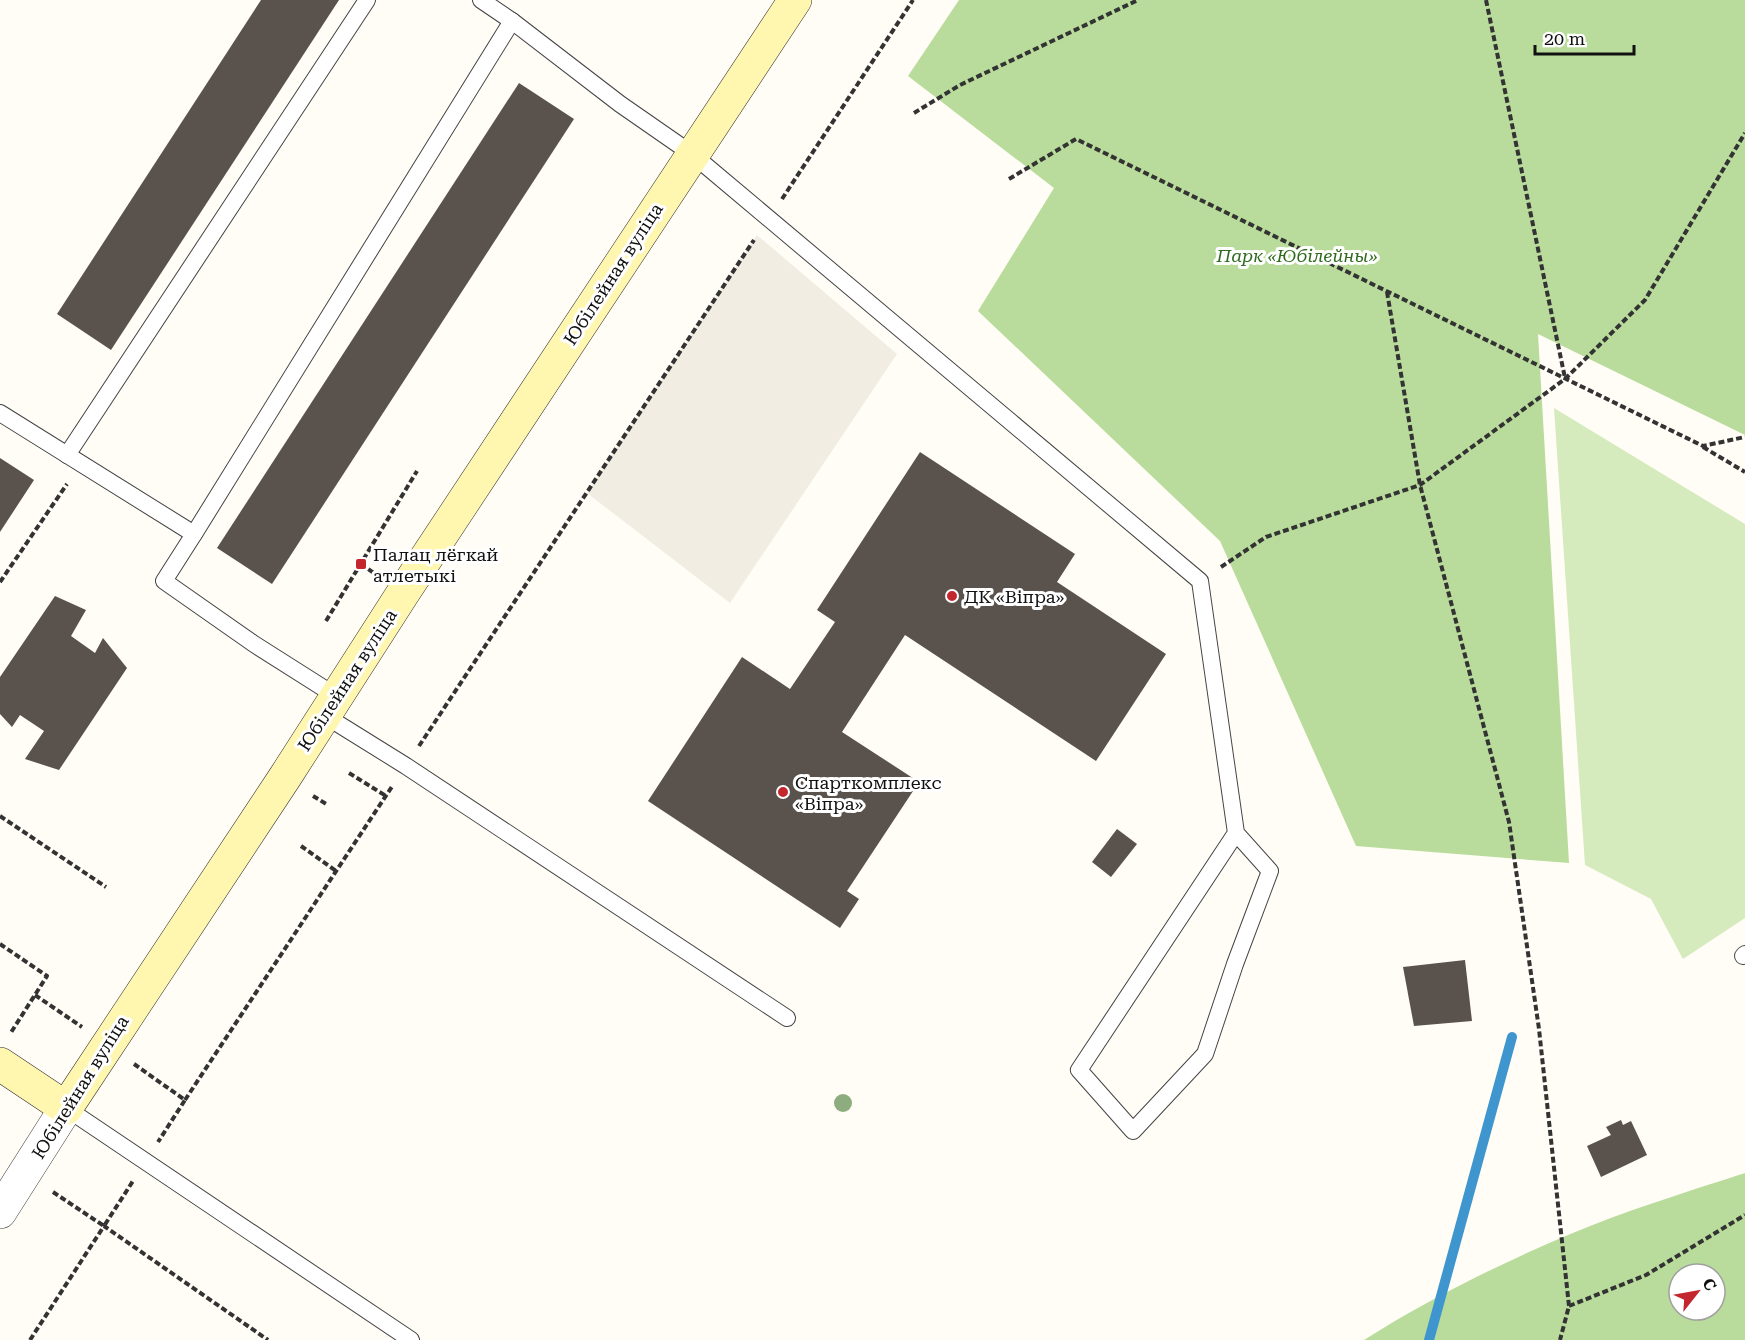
<svg xmlns="http://www.w3.org/2000/svg" width="1745" height="1340" font-family="'Roboto Serif',serif">
  <style>
    .green { fill: #d5ebbd }
    .forest { fill: #b9dc9c; fill-rule: evenodd }
    .plaza { fill: #f1ede2 }
    .lines { fill: none; stroke-linecap: round; stroke-linejoin: round }
    .stream { stroke: #3f96cf; stroke-width: 10 }
    .building { fill: #5a524d }
    .service-casing { stroke: #444; stroke-width: 18 }
    .tertiary-casing { stroke: #444; stroke-width: 34 }
    .secondary-casing { stroke: #333; stroke-width: 34 }
    .path { stroke: #333; stroke-width: 4; stroke-dasharray: 6 3; stroke-linecap: butt }
    .service { stroke: #fff; stroke-width: 16 }
    .tertiary { stroke: #fff; stroke-width: 33 }
    .secondary { stroke: #fff6b0; stroke-width: 33 }
    .tree { fill: #8dad7f }
    .poi-dot { fill: #c4262e; stroke: #fff; stroke-width: 2 }
    .labels { text-anchor: middle; dominant-baseline: central; stroke-width: 6; stroke-linejoin: round; paint-order: stroke }
    .park-label { font-size: 18px; font-style: italic; fill: #2f6b1f; stroke: #fff }
    .street-label { font-size: 18px; fill: #111; stroke: #fff }
    .poi-label { font-size: 18px; fill: #111; stroke: #fff; text-anchor: start }
  </style>
  <rect width="100%" height="100%" fill="#fffdf5"/>
  <path class="green" d="M1554 408 1745 524V918L1683 959 1651 899 1585 865Z"/>
  <g class="forest">
    <path d="M959 0H1745V435L1538 334 1569 863 1356 846 1220 541 978 311 1054 188 908 76Z"/>
    <path d="M1745 1173V1340H1364C1429 1299 1497 1265 1568 1235 1625 1211 1686 1192 1745 1173ZM1679 1274H1715V1310H1679Z"/>
  </g>
  <path class="plaza" d="M757 235 897 354 730 603 587 493Z"/>
  <g class="lines">
    <path class="stream" d="M1429 1340 1512 1037"/>
  </g>
  <g class="building">
    <path d="M261 0H339L111 350 57 314Z"/>
    <path d="M519 83 574 119 272 584 217 548Z"/>
    <path d="M920 452 1075 554 1057 582 1166 654 1096 761 905 635 842 732 919 782 847 891 859 899 840 928 648 801 742 657 790 689 835 622 817 610Z"/>
    <path d="M0 458 34 480 0 532Z"/>
    <path d="M55 596 86 610 71 636 95 653 103 638 127 668 59 770 25 759 44 731 20 715 12 727 0 714V677Z"/>
    <path d="M1117 829 1137 844 1111 877 1092 862Z"/>
    <path d="M1465 960 1472 1021 1414 1026 1403 967Z"/>
    <path d="M1621 1120 1623 1125 1631 1121 1647 1155 1601 1177 1587 1146 1611 1135 1606 1127Z"/>
  </g>
  <g class="lines">
    <defs>
      <g id="service">
        <path d="M481 0 512 21 620 104 692 154 1200 581 1236 833 1079 1070 1133 1131 1205 1054 1235 964 1270 871 1236 833"/>
        <path d="M0 413 194 534 164 581 254 644 336 696"/>
        <path d="M67 455 367 0"/>
        <path d="M194 534 512 21"/>
        <path d="M324 715 406 766 787 1018"/>
        <path d="M1743 956 1745 954"/>
        <path d="M66 1108 411 1340"/>
      </g>
      <path id="tertiary" d="M0 1212 66 1108"/>
      <path id="secondary" d="M0 1064 66 1108 285 777 403 593 795 0"/>
    </defs>
    <use href="#service" class="service-casing"/>
    <use href="#tertiary" class="tertiary-casing"/>
    <use href="#secondary" class="secondary-casing"/>
    <g class="path">
      <path d="M1486 0 1565 378"/>
      <path d="M914 113 960 85 1138 0"/>
      <path d="M1009 179 1076 139 1703 446 1745 437"/>
      <path d="M782 199 913 0"/>
      <path d="M1387 292 1420 485 1509 822 1539 1029 1569 1306 1560 1340"/>
      <path d="M1703 447 1745 472"/>
      <path d="M361 564 375 574"/>
      <path d="M1221 567 1266 537 1420 485 1565 379 1645 300 1745 133"/>
      <path d="M0 582 67 484"/>
      <path d="M326 621 417 471"/>
      <path d="M419 746 754 240"/>
      <path d="M349 773 386 796"/>
      <path d="M313 796 328 805"/>
      <path d="M0 816 106 887"/>
      <path d="M301 846 336 871"/>
      <path d="M0 944 47 976 10 1034"/>
      <path d="M35 995 82 1027"/>
      <path d="M134 1064 185 1100 158 1142"/>
      <path d="M185 1100 393 785"/>
      <path d="M53 1192 104 1226 133 1181"/>
      <path d="M1569 1306 1646 1275 1745 1215"/>
      <path d="M30 1340 104 1226 268 1340"/>
    </g>
    <use href="#service" class="service"/>
    <use href="#tertiary" class="tertiary"/>
    <use href="#secondary" class="secondary"/>
  </g>
  <circle class="tree" cx="843" cy="1103" r="9"/>
  <g class="poi-dot">
    <rect x="355" y="558" width="12" height="12" rx="3"/>
    <circle cx="952" cy="596" r="6"/>
    <circle cx="783" cy="792" r="6"/>
  </g>
  <g class="labels">
    <g class="park-label">
      <text x="1297" y="255">Парк «Юбілейны»</text>
    </g>
    <g class="street-label">
      <text transform="translate(613 274) rotate(-57)">Юбілейная вуліца</text>
      <text transform="translate(347 680) rotate(-57)">Юбілейная вуліца</text>
      <text transform="translate(80 1087) rotate(-58)">Юбілейная вуліца</text>
    </g>
    <g class="poi-label">
      <text x="373" y="554">Палац лёгкай<tspan x="373" dy="21">атлетыкі</tspan></text>
      <text x="964" y="596">ДК «Віпра»</text>
      <text x="795" y="782">Спарткомплекс<tspan x="795" dy="21">«Віпра»</tspan></text>
    </g>
  </g>
  <g transform="translate(1697 1292) rotate(59)"><circle r="28" fill="#ffffff" stroke="#a0a0a0" stroke-width="1.5"/>
  <path d="M0-4.5L10 22L0 15L-10 22Z" fill="#c4262e"/>
  <text y="-9" font-size="16" font-weight="bold" text-anchor="middle" fill="#111111">С</text>
  </g>
  <path d="M1535 45v9h99v-9" fill="none" stroke="#111111" stroke-width="3"/>
  <text x="1544" y="45" font-size="18" fill="#111111" stroke="#ffffff" stroke-width="4.5" paint-order="stroke">20 m</text>
</svg>
